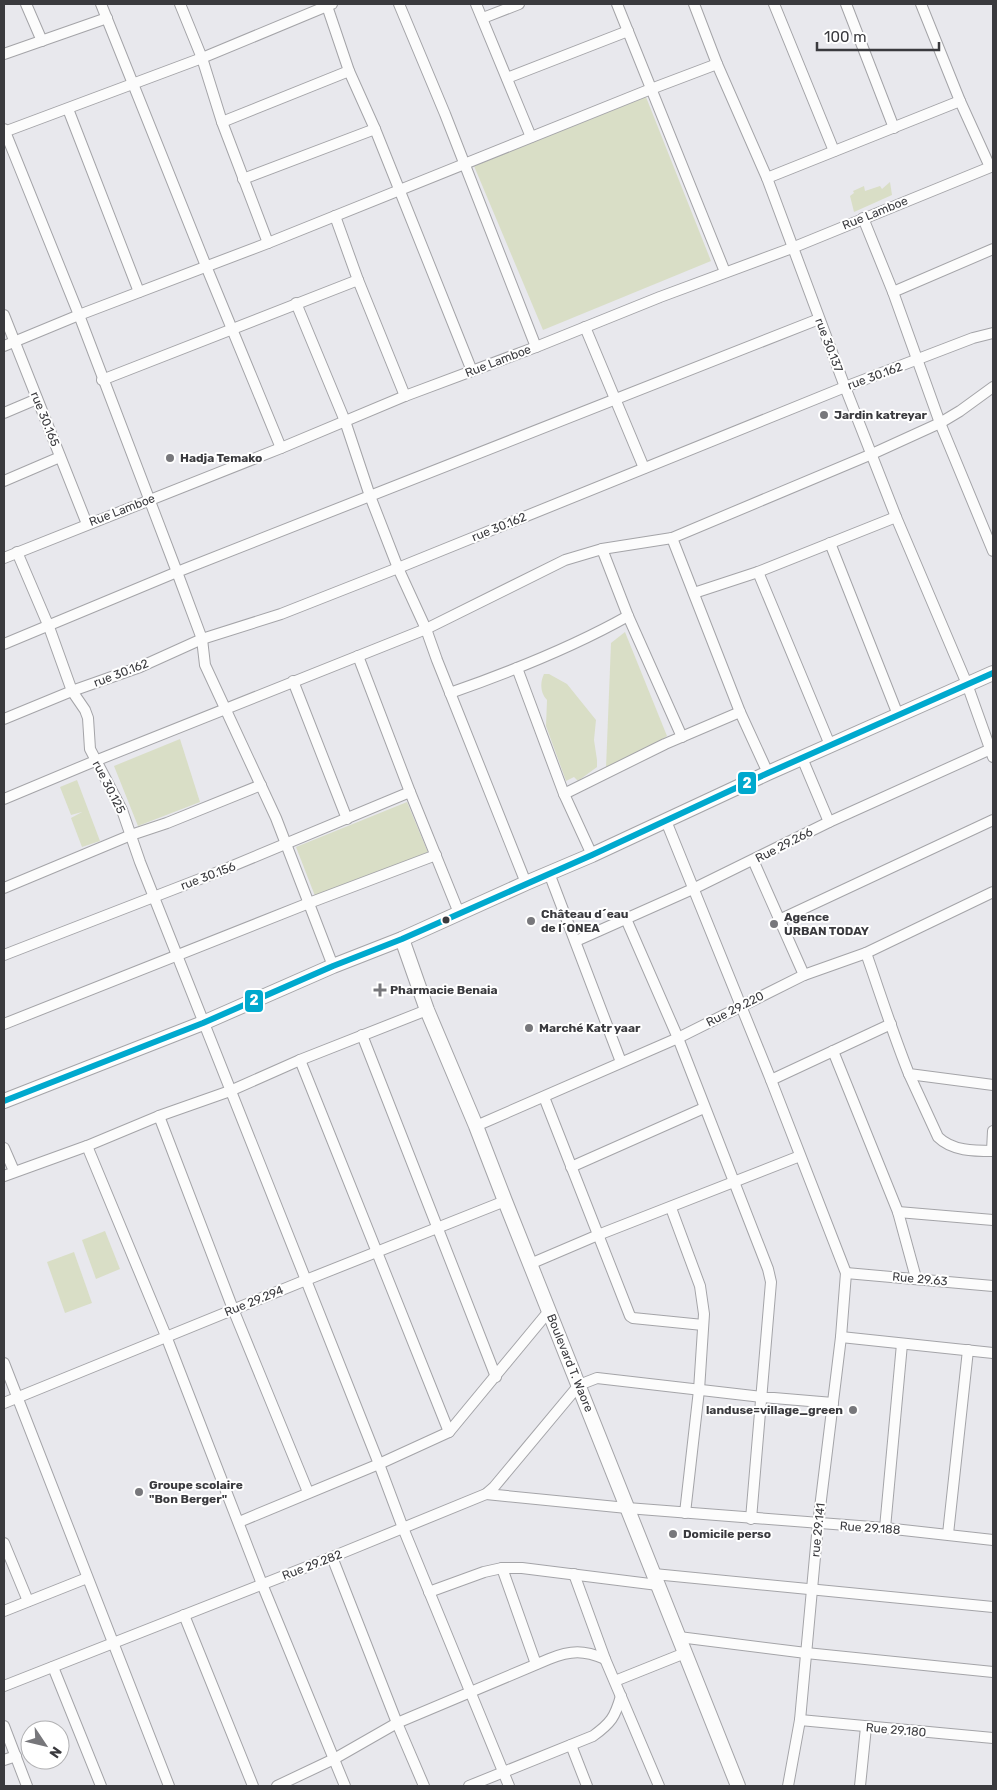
<svg xmlns="http://www.w3.org/2000/svg" width="997" height="1790" font-family="Rubik,sans-serif">
  <style>
    .green { fill: #d9dec6 }
    .lines { fill: none; stroke-linecap: round; stroke-linejoin: round }
    .street-casing { stroke: #a4a4a8; stroke-width: 12 }
    .secondary-casing { stroke: #a4a4a8; stroke-width: 16 }
    .street { stroke: #fcfcfc; stroke-width: 10 }
    .secondary { stroke: #fcfcfc; stroke-width: 14 }
    .bus-1-casing { stroke: #fff; stroke-width: 10 }
    .bus-1 { stroke: #00a9ce; stroke-width: 6 }
    .poi-dot { fill: #77777b; stroke: #fff; stroke-width: 2 }
    .bus-dot { fill: #3a3a3e; stroke: #fff; stroke-width: 2 }
    .labels { text-anchor: middle; dominant-baseline: central; stroke-width: 4; stroke-linejoin: round; paint-order: stroke }
    .street-label { font-size: 12px; fill: #3a3a3e; stroke: #fff }
    .poi-label { font-size: 12px; font-weight: bold; fill: #3a3a3e; stroke: #fff; text-anchor: start }
    .line-badge { stroke: #fff; stroke-width: 2 }
    .badge-label { font-size: 14px; text-anchor: middle; font-weight: bold; fill: #fff }
  </style>
  <rect width="100%" height="100%" fill="#e8e8ed"/>
  <g class="green">
    <path d="M646 97 711 261 543 330 474 166Z"/>
    <path d="M890 182 892 195 854 212 850 196 854 193 853 191 864 186 865 191 880 186 882 189Z"/>
    <path d="M625 632 667 736 658 742 606 768 611 643Z"/>
    <path d="M544 674H549L567 684 596 720 594 740 597 760V767L578 781 574 777 566 781 546 726 547 700C540 693 540 682 544 674Z"/>
    <path d="M180 739 200 802 138 826 114 766Z"/>
    <path d="M77 780 100 841 82 847 71 818 82 812 71 815 60 787Z"/>
    <path d="M407 802 429 855 315 896 296 847Z"/>
    <path d="M105 1231 120 1269 96 1279 82 1240Z"/>
    <path d="M74 1252 92 1303 65 1313 47 1262Z"/>
  </g>
  <g class="lines">
    <defs>
      <g id="street">
        <path d="M26 4 42 41"/>
        <path d="M101 4 206 266 281 448"/>
        <path d="M180 4 202 58 222 122 268 243"/>
        <path d="M399 4 445 114 536 347"/>
        <path d="M476 4 531 137"/>
        <path d="M617 4 725 272"/>
        <path d="M694 4 717 64 767 178 845 387 896 517 967 684 993 757"/>
        <path d="M774 4 834 151"/>
        <path d="M846 4 894 128"/>
        <path d="M921 4 960 101 990 167"/>
        <path d="M327 6 349 71 375 129 472 371"/>
        <path d="M483 18 519 4"/>
        <path d="M4 54 107 18"/>
        <path d="M507 78 628 31"/>
        <path d="M68 109 139 292"/>
        <path d="M222 122 349 71"/>
        <path d="M4 129 79 315 177 572 202 639 205 665 276 818 333 966"/>
        <path d="M4 132 202 58 332 4"/>
        <path d="M767 178 960 101"/>
        <path d="M243 179 375 129"/>
        <path d="M335 216 358 280 405 396"/>
        <path d="M863 218 893 292 940 423 993 551"/>
        <path d="M893 292 993 249"/>
        <path d="M296 303 345 421 370 496 398 568 426 629 437 660 526 883"/>
        <path d="M4 315 87 524"/>
        <path d="M585 327 644 468"/>
        <path d="M4 346 79 315 268 243 651 89 717 64"/>
        <path d="M102 380 358 280"/>
        <path d="M4 413 37 399"/>
        <path d="M4 481 60 457"/>
        <path d="M672 538 740 712 768 773"/>
        <path d="M830 543 898 715"/>
        <path d="M602 549 628 616 682 737"/>
        <path d="M17 552 49 627 72 691 85 710 88 718 90 749 122 810 140 862 379 1464 403 1528 509 1786"/>
        <path d="M4 558 281 448 405 396 536 347 660 297 792 248 993 166"/>
        <path d="M758 572 830 745"/>
        <path d="M694 593 758 572 896 517"/>
        <path d="M4 644 177 572 819 319"/>
        <path d="M358 656 410 792 459 913"/>
        <path d="M517 668 564 794 592 855"/>
        <path d="M293 681 347 819"/>
        <path d="M450 693C510 672 573 647 628 616"/>
        <path d="M4 719 72 691 140 667 202 639 281 614 398 568 845 387 973 338 993 333"/>
        <path d="M802 758 829 822"/>
        <path d="M564 794 665 744 740 712"/>
        <path d="M4 799 95 761 426 629 565 560 602 549 672 538 872 454 940 423 960 411 993 387"/>
        <path d="M666 821 771 1080 846 1273 841 1337 818 1524 800 1720 788 1786"/>
        <path d="M753 860 804 975"/>
        <path d="M549 873 621 1062"/>
        <path d="M4 888 131 835 167 823 261 785"/>
        <path d="M626 919 678 1038 768 1269 771 1282 751 1519"/>
        <path d="M779 920 993 820"/>
        <path d="M576 941 695 888 829 822 993 748"/>
        <path d="M866 953C880 993 893 1034 909 1074L993 1085"/>
        <path d="M4 955 218 872 410 792"/>
        <path d="M4 1024 309 903 436 855"/>
        <path d="M362 1035 496 1377"/>
        <path d="M833 1051 898 1212 916 1278"/>
        <path d="M300 1060 449 1432"/>
        <path d="M909 1074 938 1137C952 1151 974 1151 993 1151"/>
        <path d="M771 1080 891 1024"/>
        <path d="M544 1097 630 1316 633 1318 703 1325"/>
        <path d="M159 1116 233 1309 308 1492"/>
        <path d="M476 1126 678 1038 804 975 866 953 993 892"/>
        <path d="M87 1146 166 1336 262 1584 345 1786"/>
        <path d="M4 1148 14 1171"/>
        <path d="M992 1151 993 1131"/>
        <path d="M571 1167 704 1108"/>
        <path d="M4 1176 87 1146 159 1116 230 1091 300 1060 427 1010"/>
        <path d="M671 1208 700 1286 704 1314 699 1390 685 1513"/>
        <path d="M898 1212 993 1220"/>
        <path d="M530 1264 598 1235 800 1156"/>
        <path d="M846 1273 993 1286"/>
        <path d="M841 1337 993 1353"/>
        <path d="M4 1363 169 1786"/>
        <path d="M4 1403 306 1280 505 1201"/>
        <path d="M486 1494 627 1508 885 1528 993 1540"/>
        <path d="M239 1522 379 1464 449 1432 549 1311"/>
        <path d="M885 1528 902 1344"/>
        <path d="M948 1534 968 1350"/>
        <path d="M4 1543 28 1601"/>
        <path d="M332 1557 397 1723 424 1786"/>
        <path d="M502 1568 536 1664"/>
        <path d="M574 1574 605 1659 659 1786"/>
        <path d="M654 1574 993 1607"/>
        <path d="M429 1592 484 1572 502 1568H522L658 1585"/>
        <path d="M4 1611 87 1578"/>
        <path d="M184 1615 253 1786"/>
        <path d="M679 1637 806 1653 993 1672"/>
        <path d="M53 1667 101 1786"/>
        <path d="M615 1681 685 1653"/>
        <path d="M4 1686 332 1557 486 1494 494 1487 579 1385 597 1378 762 1397 833 1403"/>
        <path d="M800 1720 993 1738"/>
        <path d="M4 1726 27 1786"/>
        <path d="M571 1745 587 1786"/>
        <path d="M4 1760 16 1756"/>
        <path d="M277 1786 334 1759 397 1723 549 1659C571 1650 584 1650 605 1659"/>
        <path d="M469 1786 593 1736C611 1723 615 1717 621 1696"/>
        <path d="M860 1786 866 1727"/>
      </g>
      <g id="secondary">
        <path d="M402 939 427 1010 476 1126 505 1201 738 1786"/>
        <path d="M4 1101 203 1023 333 966 402 939 526 883 592 855 768 773 993 673"/>
      </g>
    </defs>
    <use href="#street" class="street-casing"/>
    <use href="#secondary" class="secondary-casing"/>
    <use href="#street" class="street"/>
    <use href="#secondary" class="secondary"/>
    <defs>
      <path id="bus-1" d="M4 1101 203 1023 333 966 402 939 592 855 768 773 993 673"/>
    </defs>
    <use href="#bus-1" class="bus-1-casing"/>
    <use href="#bus-1" class="bus-1"/>
  </g>
  <g class="poi-dot">
    <circle cx="824" cy="415" r="5"/>
    <circle cx="170" cy="458" r="5"/>
    <circle cx="531" cy="921" r="5"/>
    <circle cx="774" cy="924" r="5"/>
    <path d="M377.5 982.5h5v5h5v5h-5v5h-5v-5h-5v-5h5z"/>
    <circle cx="529" cy="1028" r="5"/>
    <circle cx="853" cy="1410" r="5"/>
    <circle cx="139" cy="1492" r="5"/>
    <circle cx="673" cy="1534" r="5"/>
  </g>
  <circle class="bus-dot" cx="446" cy="920" r="4.5"/>
  <g class="labels">
    <g class="street-label">
      <text transform="translate(875 213) rotate(-22)">Rue Lamboe</text>
      <text transform="translate(829 345) rotate(69)">rue 30.137</text>
      <text transform="translate(498 361) rotate(-21)">Rue Lamboe</text>
      <text transform="translate(875 376) rotate(-20)">rue 30.162</text>
      <text transform="translate(45 419) rotate(68)">rue 30.165</text>
      <text transform="translate(122 510) rotate(-21)">Rue Lamboe</text>
      <text transform="translate(499 527) rotate(-22)">rue 30.162</text>
      <text transform="translate(121 673) rotate(-21)">rue 30.162</text>
      <text transform="translate(109 787) rotate(63)">rue 30.125</text>
      <text transform="translate(784 845) rotate(-27)">Rue 29.266</text>
      <text transform="translate(208 876) rotate(-21)">rue 30.156</text>
      <text transform="translate(735 1009) rotate(-27)">Rue 29.220</text>
      <text transform="translate(920 1279) rotate(5)">Rue 29.63</text>
      <text transform="translate(254 1301) rotate(-22)">Rue 29.294</text>
      <text transform="translate(570 1363) rotate(68)">Boulevard T. Waore</text>
      <text transform="translate(870 1528) rotate(4)">Rue 29.188</text>
      <text transform="translate(818 1530) rotate(-84)">rue 29.141</text>
      <text transform="translate(312 1565) rotate(-21)">Rue 29.282</text>
      <text transform="translate(896 1730) rotate(5)">Rue 29.180</text>
    </g>
    <g class="poi-label">
      <text x="834" y="415">Jardin katreyar</text>
      <text x="180" y="458">Hadja Temako</text>
      <text x="541" y="914">Château d´eau<tspan x="541" dy="14">de l´ONEA</tspan></text>
      <text x="784" y="917">Agence<tspan x="784" dy="14">URBAN TODAY</tspan></text>
      <text x="390" y="990">Pharmacie Benaia</text>
      <text x="539" y="1028">Marché Katr yaar</text>
      <text x="843" y="1410" text-anchor="end">landuse=village_green</text>
      <text x="149" y="1485">Groupe scolaire<tspan x="149" dy="14">"Bon Berger"</tspan></text>
      <text x="683" y="1534">Domicile perso</text>
    </g>
  </g>
  <g class="line-badge">
    <rect x="737" y="771" width="20" height="24" rx="5" fill="#00a9ce"/>
    <rect x="244" y="989" width="20" height="24" rx="5" fill="#00a9ce"/>
  </g>
  <g class="badge-label">
    <text x="747" y="788">2</text>
    <text x="254" y="1005">2</text>
  </g>
  <rect width="997" height="1790" fill="none" stroke="#3a3a3e" stroke-width="10"/>
  <g transform="translate(45 1745) rotate(125)"><circle r="24" fill="#ffffff" stroke="#b0b0b2"/>
  <path d="M0-4L9 19L0 12L-9 19Z" fill="#77777b"/>
  <text y="-8" font-size="14" font-weight="bold" text-anchor="middle" fill="#3a3a3e">N</text>
  </g>
  <path d="M817 42v8h122v-8" fill="none" stroke="#3a3a3e" stroke-width="2.5"/>
  <text x="824" y="42" font-size="15" fill="#3a3a3e" stroke="#ffffff" stroke-width="4" paint-order="stroke">100 m</text>
</svg>
